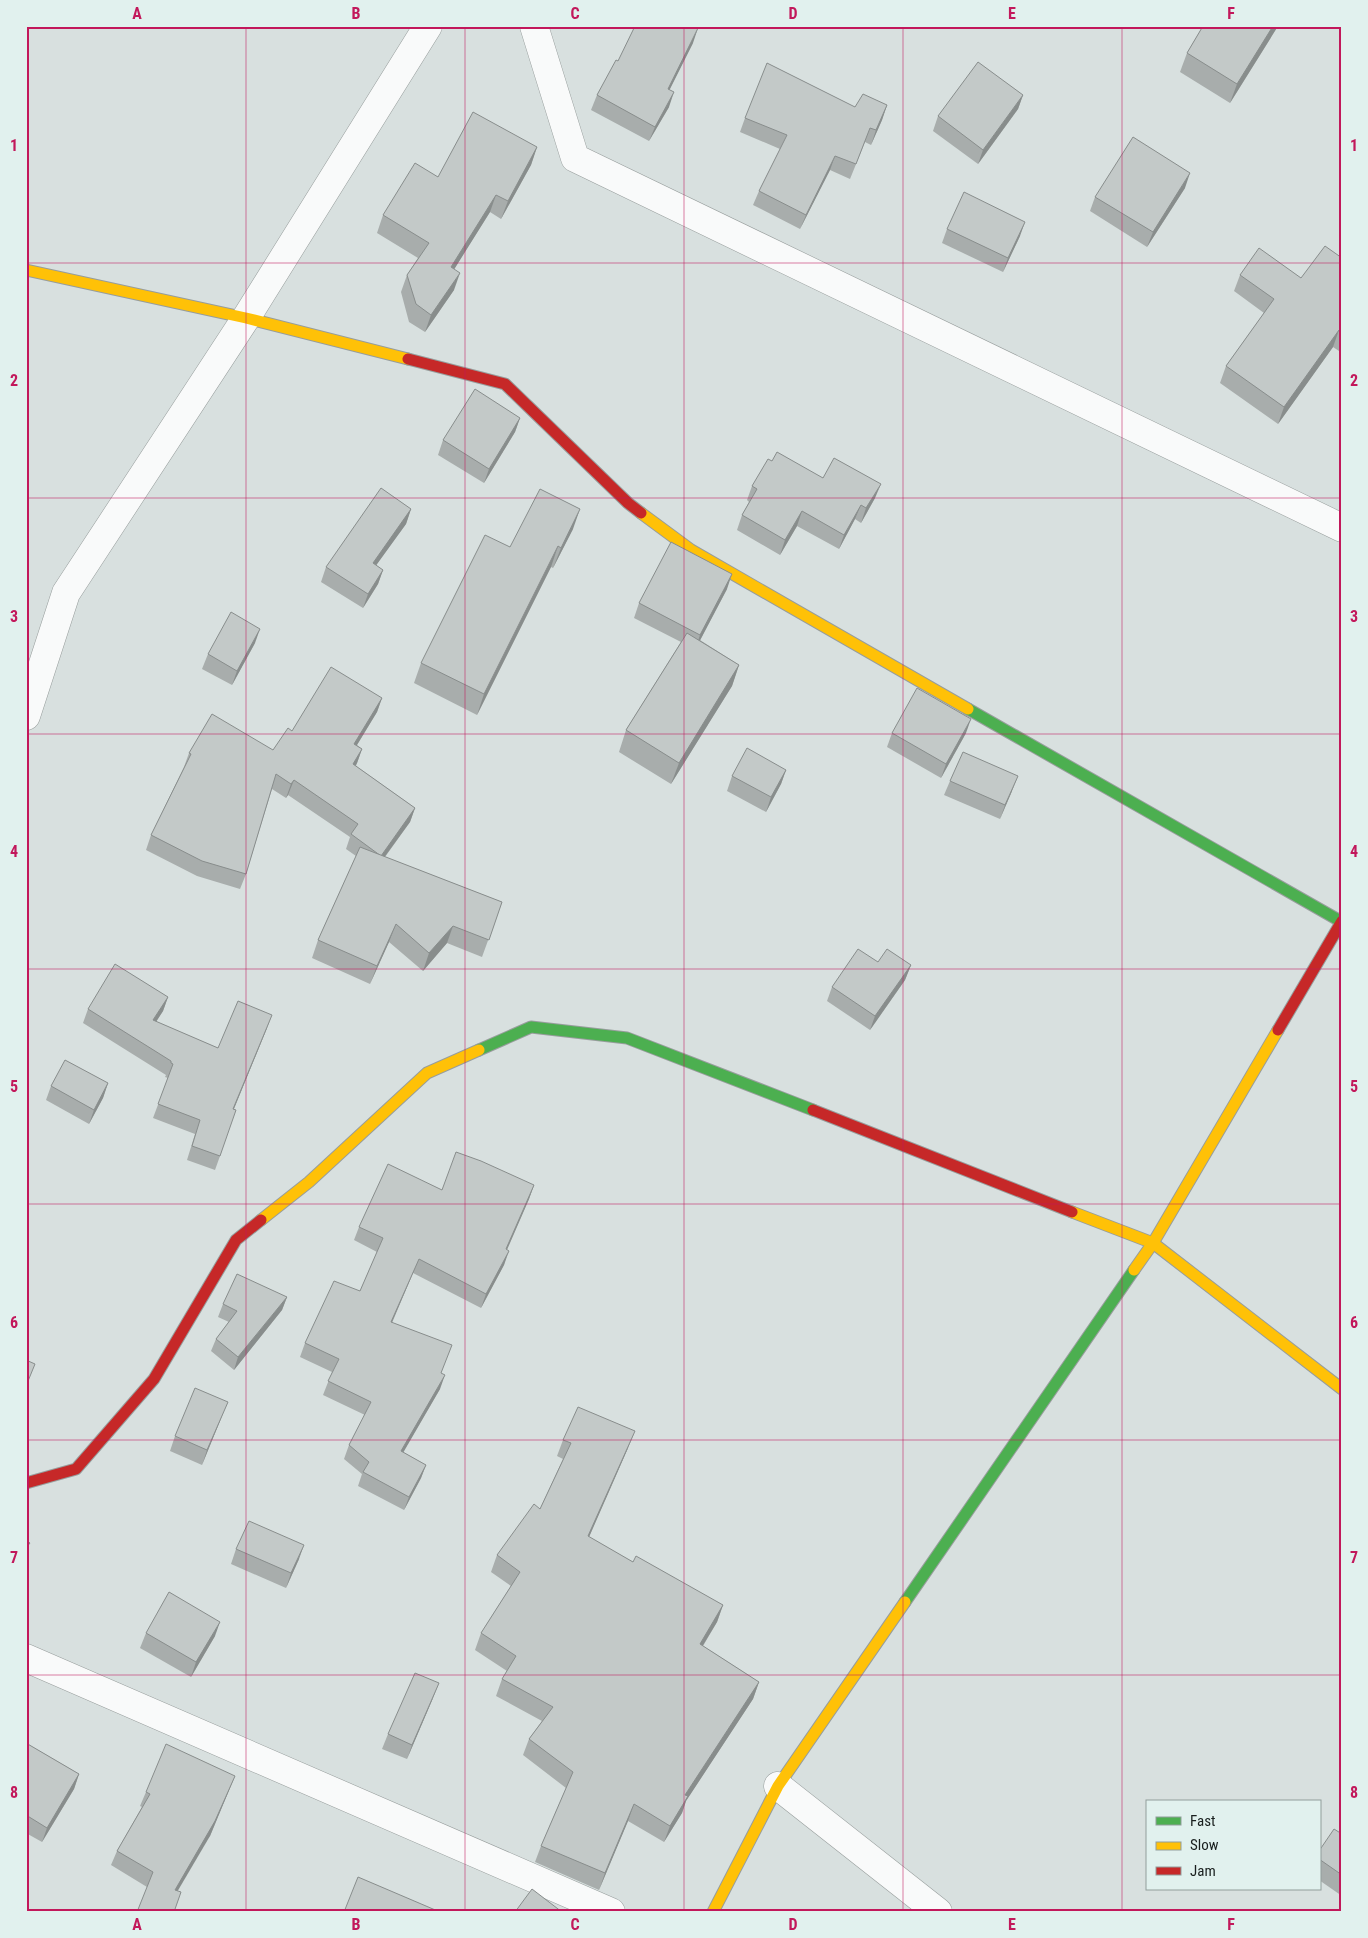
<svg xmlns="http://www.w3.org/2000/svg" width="1368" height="1938" font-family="'Roboto Condensed',sans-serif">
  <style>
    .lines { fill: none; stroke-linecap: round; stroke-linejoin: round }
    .street-casing { stroke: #979d9c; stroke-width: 29 }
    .fast-casing { stroke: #979d9c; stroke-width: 13 }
    .slow-casing { stroke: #979d9c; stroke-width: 13 }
    .jam-casing { stroke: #979d9c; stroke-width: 13 }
    .street { stroke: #f9fafa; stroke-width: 28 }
    .fast { stroke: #4caf50; stroke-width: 11 }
    .slow { stroke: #ffc107; stroke-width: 11 }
    .jam { stroke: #c62828; stroke-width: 11 }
    .wall { fill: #a8adac }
    .shaded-wall { fill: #888d8c }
    .building { fill: #c3c9c8; stroke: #888d8c }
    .grid { fill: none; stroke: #c2185b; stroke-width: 1; stroke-opacity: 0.55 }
    .neatline { fill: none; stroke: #c2185b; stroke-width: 2 }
    .grid-label { font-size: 16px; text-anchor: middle; font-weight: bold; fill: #c2185b }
  </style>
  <rect width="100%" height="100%" fill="#d8e0df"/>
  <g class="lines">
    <defs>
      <g id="street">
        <path d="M534 26 575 158 1342 528"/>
        <path d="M26 716 66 593 246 318 428 26"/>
        <path d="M26 1658 611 1912"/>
        <path d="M778 1786 938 1912"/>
      </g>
      <g id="fast">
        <path d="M968 709 1342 922"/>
        <path d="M479 1050 531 1027 627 1038 813 1110"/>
        <path d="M905 1602 1134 1270"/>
      </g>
      <g id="slow">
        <path d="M26 270 246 318 408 359"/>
        <path d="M641 513 691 550 968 709"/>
        <path d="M1072 1212 1153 1243 1342 1389"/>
        <path d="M261 1220 309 1182 427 1073 479 1050"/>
        <path d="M1134 1270 1153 1243 1278 1030"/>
        <path d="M713 1912 778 1786 905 1602"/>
      </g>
      <g id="jam">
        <path d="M408 359 505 384 628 503 641 513"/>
        <path d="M1278 1030 1342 921"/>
        <path d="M813 1110 1072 1212"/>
        <path d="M26 1483 76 1469 154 1379 236 1240 261 1220"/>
      </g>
    </defs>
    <use href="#street" class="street-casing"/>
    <use href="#fast" class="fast-casing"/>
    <use href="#slow" class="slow-casing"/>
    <use href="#jam" class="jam-casing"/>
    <use href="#street" class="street"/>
    <use href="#fast" class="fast"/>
    <use href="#slow" class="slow"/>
    <use href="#jam" class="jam"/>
  </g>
  <g class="wall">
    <path d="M1203 26H1278L1230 103 1180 72 1187 53Z"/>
    <path d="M693 43 669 90V107L649 141 591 110 597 95 618 61Z"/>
    <path d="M1023 95 1018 109 978 164 933 131 938 116Z"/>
    <path d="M887 105 882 120 871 145 865 142 850 179 830 170 800 229 753 205 759 191 780 149 740 132 745 118 855 107Z"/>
    <path d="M537 147 531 165 501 219 490 212 454 269V290L425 332 409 322 401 292 407 275 418 258 377 233 383 215 438 177Z"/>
    <path d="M1185 188 1147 247 1090 211 1095 197Z"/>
    <path d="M947 229 1020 236 1003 272 942 243Z"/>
    <path d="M1342 258V353L1333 347 1278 424 1220 383 1226 366 1264 313 1234 291 1240 275 1301 278Z"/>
    <path d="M520 418 515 432 484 483 438 455 443 440Z"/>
    <path d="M772 461 823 478 875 498 861 523 855 519 839 549 797 526 780 555 737 530 742 515 749 502 747 500 752 486Z"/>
    <path d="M411 509 406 524 376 565 383 570 378 584 363 608 321 582 326 567Z"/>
    <path d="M573 529 553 568 551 567 477 715 414 683 421 663 510 547Z"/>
    <path d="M727 589 700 640 739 665 732 686 671 784 619 752 626 730 681 642 634 618 639 603Z"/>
    <path d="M255 643 232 685 202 669 208 654Z"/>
    <path d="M382 698 377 712 357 745 362 749 356 766 415 808 410 822 385 857 502 902 482 957 447 943 423 971 389 942 370 984 312 958 318 940 356 856 346 849 350 837 288 795 286 798 272 789 246 874 240 889 197 876 146 850 151 835 184 767 189 753 273 750 292 731Z"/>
    <path d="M892 733H966L941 778 887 747Z"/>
    <path d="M786 770 781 784 766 812 727 791 732 776Z"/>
    <path d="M950 781 1012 791 1000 819 944 795Z"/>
    <path d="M878 962 911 965 905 980 870 1030 827 1001 832 987Z"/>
    <path d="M168 997 163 1011 156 1022 218 1048 267 1028 234 1109 220 1156 215 1170 187 1160 195 1134 153 1118 168 1078 165 1077 166 1075 83 1023 88 1009Z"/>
    <path d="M108 1083 103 1098 89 1124 46 1100 51 1086Z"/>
    <path d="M534 1185 529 1199 507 1250 504 1265 481 1308 413 1273 392 1323 441 1373 440 1389 403 1452 426 1465 421 1478 404 1510 358 1486 362 1474 344 1459 349 1445 365 1415 323 1395 332 1372 300 1357 305 1343 360 1291 377 1252 354 1240 359 1227 442 1190Z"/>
    <path d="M287 1297 282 1310 234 1370 211 1351 216 1339 229 1322 218 1317 223 1304Z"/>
    <path d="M222 1416 202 1465 170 1451 175 1436Z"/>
    <path d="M563 1440 628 1448 589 1537 633 1562 723 1605 717 1622 703 1646 759 1682 753 1699 686 1801 682 1813 664 1842 628 1821 599 1890 535 1862 541 1846 566 1788 523 1755 529 1739 542 1721 496 1696 502 1679 507 1671 475 1650 481 1633 511 1586 491 1572 497 1555 540 1509 563 1459 557 1456Z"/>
    <path d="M236 1549 299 1559 286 1588 231 1564Z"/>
    <path d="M146 1633 215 1636 191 1677 140 1648Z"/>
    <path d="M433 1698 407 1759 382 1749 388 1734Z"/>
    <path d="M26 1743 79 1774 74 1789 42 1842 26 1833Z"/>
    <path d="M229 1790 210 1836 147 1887 111 1865 117 1851 142 1807 140 1806 146 1792Z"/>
    <path d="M1342 1834V1896L1319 1880V1851Z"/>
  </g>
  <g class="shaded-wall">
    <path d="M1273 26H1278L1230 103 1237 84Z"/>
    <path d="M698 28 693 43 663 103 668 89Z"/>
    <path d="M674 92 669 107 649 141 655 127Z"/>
    <path d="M1023 95 1018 109 978 164 983 150Z"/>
    <path d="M887 105 882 120 871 145 876 130Z"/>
    <path d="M537 147 531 165 501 219 508 201Z"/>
    <path d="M835 156 830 170 800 229 806 215Z"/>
    <path d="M1190 173 1185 188 1147 247 1153 232Z"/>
    <path d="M496 195 490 212 445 284 451 267Z"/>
    <path d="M1025 222 1020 236 1003 272 1008 258Z"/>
    <path d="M460 273 454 290 425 332 431 315Z"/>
    <path d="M1339 330 1333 347 1278 424 1284 407Z"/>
    <path d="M520 418 515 432 484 483 489 469Z"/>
    <path d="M881 484 875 498 861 523 866 508Z"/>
    <path d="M861 505 855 519 839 549 844 535Z"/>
    <path d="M411 509 406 524 367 578 373 563Z"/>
    <path d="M580 509 573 529 553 568 561 548Z"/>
    <path d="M802 511 797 526 780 555 785 540Z"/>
    <path d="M558 546 551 567 477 715 484 694Z"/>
    <path d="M383 570 378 584 363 608 368 594Z"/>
    <path d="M732 574 727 589 695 650 700 635Z"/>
    <path d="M260 629 255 643 232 685 237 671Z"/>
    <path d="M739 665 732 686 671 784 679 763Z"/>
    <path d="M382 698 377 712 349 758 354 744Z"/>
    <path d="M971 719 966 733 941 778 946 764Z"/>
    <path d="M362 749 357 763 348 778 353 764Z"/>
    <path d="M786 770 781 784 766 812 771 797Z"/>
    <path d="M1018 776 1012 791 1000 819 1005 805Z"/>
    <path d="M294 780 288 795 286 798 291 784Z"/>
    <path d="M415 808 410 822 375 870 381 856Z"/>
    <path d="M396 924 389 942 370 984 377 966Z"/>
    <path d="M453 926 447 943 423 971 429 953Z"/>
    <path d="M911 965 905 980 870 1030 875 1016Z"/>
    <path d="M168 997 163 1011 148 1034 153 1020Z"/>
    <path d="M272 1015 267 1028 228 1123 233 1109Z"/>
    <path d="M108 1083 103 1098 89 1124 94 1110Z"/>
    <path d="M534 1185 529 1199 501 1263 506 1249Z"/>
    <path d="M509 1251 504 1265 481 1308 486 1294Z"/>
    <path d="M419 1259 386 1336 391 1322Z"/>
    <path d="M287 1297 282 1310 234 1370 238 1357Z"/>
    <path d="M445 1375 440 1389 396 1465 401 1451Z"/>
    <path d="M228 1402 222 1416 202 1465 207 1450Z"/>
    <path d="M635 1431 628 1448 582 1553 588 1536Z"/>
    <path d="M426 1465 421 1478 404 1510 409 1497Z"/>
    <path d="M304 1545 299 1559 286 1588 291 1573Z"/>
    <path d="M723 1605 717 1622 694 1660 700 1644Z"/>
    <path d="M220 1622 215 1636 191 1677 196 1662Z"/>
    <path d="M759 1682 753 1699 686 1801 682 1813 664 1842 670 1826 685 1795Z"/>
    <path d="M439 1683 433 1698 407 1759 412 1745Z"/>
    <path d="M79 1774 74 1789 42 1842 47 1828Z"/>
    <path d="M235 1776 210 1836 170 1904 175 1890Z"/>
    <path d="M634 1804 628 1821 599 1890 605 1873Z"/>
  </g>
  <g class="building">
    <path d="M635 26H694L698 28 668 89 674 92 655 127 597 95 616 60 618 61Z"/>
    <path d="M1203 26H1273L1237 84 1187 53Z"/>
    <path d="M978 62 1023 95 983 150 938 116Z"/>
    <path d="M767 63 855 107 863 94 887 105 876 130 870 128 856 164 835 156 806 215 759 191 787 135 745 118Z"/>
    <path d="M473 112 537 147 508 201 496 195 451 267 460 273 431 315 416 304 407 275 429 243 383 215 415 163 438 177Z"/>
    <path d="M1133 137 1190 173 1153 232 1095 197Z"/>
    <path d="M964 192 1025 222 1008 258 947 229Z"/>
    <path d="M1325 246 1342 258V332L1339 330 1284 407 1226 366 1274 299 1240 275 1259 248 1301 278Z"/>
    <path d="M475 389 520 418 489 469 443 440Z"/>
    <path d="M777 452 823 478 834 458 881 484 866 508 861 505 844 535 802 511 785 540 742 515 757 489 752 486 768 459 772 461Z"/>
    <path d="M381 488 411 509 373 563 383 570 368 594 326 567Z"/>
    <path d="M540 489 580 509 561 548 558 546 484 694 421 663 485 535 510 547Z"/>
    <path d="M671 542 732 574 700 635 639 603Z"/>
    <path d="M231 612 260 629 237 671 208 654Z"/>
    <path d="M687 633 739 665 679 763 626 730Z"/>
    <path d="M331 667 382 698 354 744 362 749 353 764 415 808 381 856 351 834 358 824 294 780 291 784 276 774 246 874 202 861 151 835 191 754 189 753 212 714 273 750 288 728 292 731Z"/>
    <path d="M917 688 971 719 946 764 892 733Z"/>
    <path d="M747 748 786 770 771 797 732 776Z"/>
    <path d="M963 752 1018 776 1005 805 950 781Z"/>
    <path d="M360 847 502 902 489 940 453 926 429 953 396 924 377 966 318 940Z"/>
    <path d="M858 949 878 962 887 949 911 965 875 1016 832 987Z"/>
    <path d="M115 964 168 997 153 1020 218 1048 238 1001 272 1015 233 1109 236 1110 220 1156 192 1146 200 1120 158 1104 173 1064 171 1063V1061L88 1009Z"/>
    <path d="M65 1060 108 1083 94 1110 51 1086Z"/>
    <path d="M456 1152 481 1161 534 1185 506 1249 509 1251 486 1294 419 1259 391 1322 452 1345 441 1373 445 1375 401 1451 426 1465 409 1497 363 1472 369 1462 349 1445 371 1402 328 1381 339 1359 305 1343 334 1281 360 1291 383 1238 359 1227 388 1164 442 1190Z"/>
    <path d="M237 1274 287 1297 238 1357 216 1339 237 1311 223 1304Z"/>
    <path d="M26 1360 35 1364 26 1386Z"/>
    <path d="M195 1388 228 1402 207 1450 175 1436Z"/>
    <path d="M578 1407 635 1431 588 1536 633 1562 636 1556 723 1605 700 1644 759 1682 685 1795 688 1796 670 1826 634 1804 605 1873 541 1846 573 1772 529 1739 553 1707 502 1679 516 1656 481 1633 520 1572 497 1555 534 1504 540 1509 571 1443 563 1440Z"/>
    <path d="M249 1521 304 1545 291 1573 236 1549Z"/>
    <path d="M26 1540 30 1543 26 1548Z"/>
    <path d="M169 1592 220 1622 196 1662 146 1633Z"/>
    <path d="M415 1673 439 1683 412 1745 388 1734Z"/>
    <path d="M26 1743 79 1774 47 1828 26 1815Z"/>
    <path d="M166 1744 235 1776 215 1821 175 1890 181 1892 174 1912H137L153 1872 117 1851 150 1794 146 1792Z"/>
    <path d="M1334 1829 1342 1834V1875L1319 1859V1851Z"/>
    <path d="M358 1877 440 1912H344Z"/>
    <path d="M532 1889 562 1912H515Z"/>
  </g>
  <path class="grid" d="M246 26V1912M465 26V1912M684 26V1912M903 26V1912M1122 26V1912M26 263H1342M26 498H1342M26 734H1342M26 969H1342M26 1204H1342M26 1440H1342M26 1675H1342"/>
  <rect width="1368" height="1938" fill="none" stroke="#e1f1ee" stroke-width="55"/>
  <rect x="1146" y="1800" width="175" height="90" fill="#e1f1ee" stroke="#919d9b"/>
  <rect x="1156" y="1817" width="25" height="8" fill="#4caf50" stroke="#919d9b"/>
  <text x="1190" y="1826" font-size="15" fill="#191f1e">Fast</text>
  <rect x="1156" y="1842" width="25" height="8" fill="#ffc107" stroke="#919d9b"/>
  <text x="1190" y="1850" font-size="15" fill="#191f1e">Slow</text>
  <rect x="1156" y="1867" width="25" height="8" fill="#c62828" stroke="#919d9b"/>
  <text x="1190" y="1876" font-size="15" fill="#191f1e">Jam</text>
  <rect x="28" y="28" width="1312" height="1882" class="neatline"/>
  <g class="grid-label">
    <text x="137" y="19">A</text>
    <text x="356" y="19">B</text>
    <text x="575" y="19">C</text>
    <text x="793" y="19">D</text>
    <text x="1012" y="19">E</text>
    <text x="1231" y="19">F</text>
    <text x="14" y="151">1</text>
    <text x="1354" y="151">1</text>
    <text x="14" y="386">2</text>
    <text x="1354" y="386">2</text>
    <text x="14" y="622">3</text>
    <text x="1354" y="622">3</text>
    <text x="14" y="857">4</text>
    <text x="1354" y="857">4</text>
    <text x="14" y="1092">5</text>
    <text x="1354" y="1092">5</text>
    <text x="14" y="1328">6</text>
    <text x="1354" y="1328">6</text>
    <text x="14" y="1563">7</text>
    <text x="1354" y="1563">7</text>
    <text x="14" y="1798">8</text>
    <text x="1354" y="1798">8</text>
    <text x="137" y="1930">A</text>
    <text x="356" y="1930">B</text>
    <text x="575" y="1930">C</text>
    <text x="793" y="1930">D</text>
    <text x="1012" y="1930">E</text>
    <text x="1231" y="1930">F</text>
  </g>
</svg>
